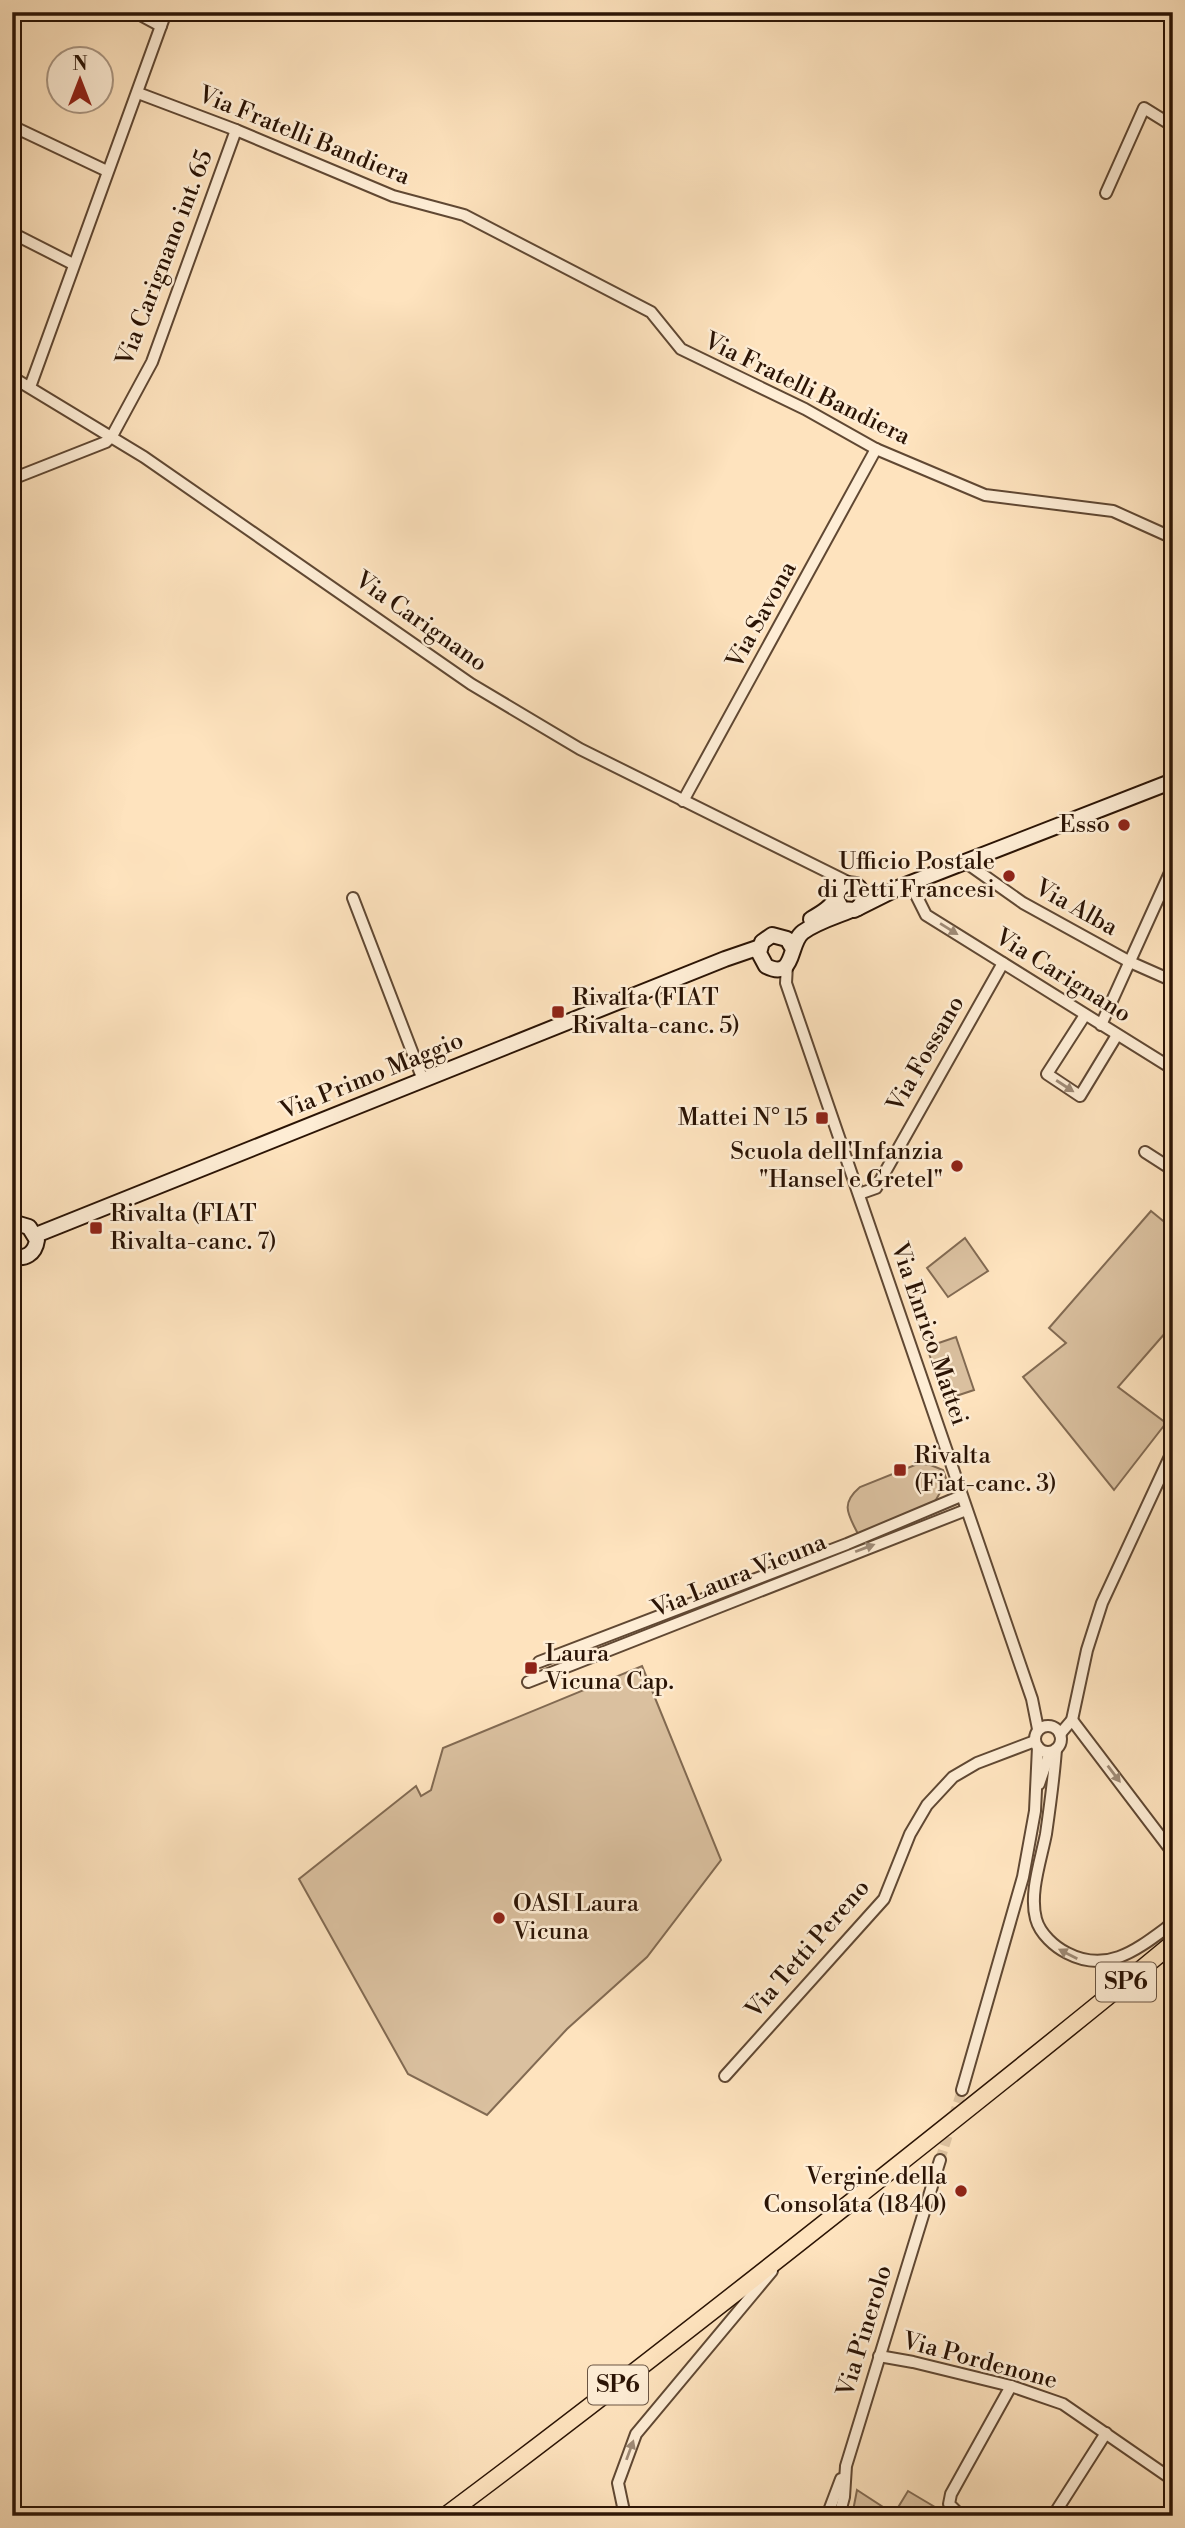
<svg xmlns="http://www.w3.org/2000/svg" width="1185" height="2528" font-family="'Libre Bodoni',serif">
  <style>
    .green { fill: #dac09f; stroke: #826a52; stroke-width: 2 }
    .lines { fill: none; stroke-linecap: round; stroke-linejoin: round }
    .minor-tunnel { stroke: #dec4a2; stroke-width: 10; stroke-dasharray: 10 5; stroke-linecap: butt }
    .minor-casing { stroke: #604833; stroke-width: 14 }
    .secondary-casing { stroke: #2b1405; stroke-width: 18 }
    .primary-casing { stroke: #2b1405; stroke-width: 19 }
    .minor { stroke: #feedd5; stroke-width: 10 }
    .secondary { stroke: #feedd5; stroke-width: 14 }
    .primary { stroke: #fee3be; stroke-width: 16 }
    .oneway { fill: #9f8b77 }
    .poi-dot { fill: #8f2418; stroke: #feedd5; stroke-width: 2.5 }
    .labels { text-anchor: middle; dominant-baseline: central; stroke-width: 5; stroke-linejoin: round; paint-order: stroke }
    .shield { fill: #feedd5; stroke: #6a5543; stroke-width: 2 }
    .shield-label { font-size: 23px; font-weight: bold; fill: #2b1405 }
    .street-label { font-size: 24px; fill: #2b1405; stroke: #feedd5 }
    .poi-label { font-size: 24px; fill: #2b1405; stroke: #feedd5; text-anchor: end }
  </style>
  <rect width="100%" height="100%" fill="#fee3be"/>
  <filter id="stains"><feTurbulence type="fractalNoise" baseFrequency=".00286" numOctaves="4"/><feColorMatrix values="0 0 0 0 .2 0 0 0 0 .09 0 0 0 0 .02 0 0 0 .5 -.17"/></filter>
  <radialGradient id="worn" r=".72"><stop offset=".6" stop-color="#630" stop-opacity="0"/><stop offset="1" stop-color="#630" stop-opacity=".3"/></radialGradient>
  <g class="green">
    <path d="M1151 1211 1173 1229V1324L1118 1387 1166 1423 1114 1490 1023 1377 1066 1343 1049 1328Z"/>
    <path d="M965 1238 988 1271 948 1297 927 1268Z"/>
    <path d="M956 1337 974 1390 944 1400 927 1347Z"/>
    <path d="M928 1464 943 1470 947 1481 934 1503 858 1534C848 1514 840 1504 860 1487L915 1465Z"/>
    <path d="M642 1666 721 1860 647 1957 567 2029 487 2115 408 2074 299 1879 416 1786 421 1796 431 1790 443 1748Z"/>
    <path d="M857 2490 894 2514 908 2491 950 2516H852Z"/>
  </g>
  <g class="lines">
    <path class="minor-tunnel" d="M940 2160 962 2090"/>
    <defs>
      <g id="minor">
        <path d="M135 12 161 26"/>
        <path d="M138 93 236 130 393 196 464 215 651 312 681 349 805 409 876 449 985 495 1113 511 1173 538"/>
        <path d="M12 126 107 171"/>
        <path d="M1106 193 1144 108 1173 126"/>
        <path d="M12 233 73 264"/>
        <path d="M12 377 144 457 471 684 580 749 852 884"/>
        <path d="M30 387 166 12"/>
        <path d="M12 479 106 442 112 436 152 362 236 130"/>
        <path d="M683 801 876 449"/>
        <path d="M965 862 1023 903 1130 962 1173 981"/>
        <path d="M910 883 926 915 1173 1069"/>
        <path d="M353 898 423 1080"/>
        <path d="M787 965 786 983 1032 1699 1038 1729"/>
        <path d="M1085 1015 1047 1074 1080 1096 1117 1035"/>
        <path d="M1101 1025 1173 866"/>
        <path d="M1145 1152 1173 1170"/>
        <path d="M859 1194 876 1188 1003 963"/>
        <path d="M539 1662 847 1544 961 1496"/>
        <path d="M528 1682 966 1510"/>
        <path d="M1072 1720 1173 1853"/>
        <circle cx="1048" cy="1739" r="13"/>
        <path d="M1060 1734 1072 1720 1087 1650 1102 1603 1173 1450"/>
        <path d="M1056 1749C1054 1778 1050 1806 1046 1834 1041 1860 1029 1893 1036 1919 1040 1934 1055 1947 1067 1953 1109 1975 1140 1947 1173 1923"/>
        <path d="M1039 1784 1050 1752"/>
        <path d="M725 2076 884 1899 910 1834 927 1805 953 1777 977 1763 1035 1741"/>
        <path d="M962 2090 1023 1877 1035 1811 1038 1747"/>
        <path d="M879 2356 913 2362 1011 2386 1063 2404 1173 2480"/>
        <path d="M625 2516 618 2483 636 2434 772 2271"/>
        <path d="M827 2516 841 2479"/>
        <path d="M839 2516 844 2497 846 2466 940 2160"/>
        <path d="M961 2516 949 2504 951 2494 1011 2386"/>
        <path d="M1053 2516 1106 2433"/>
      </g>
      <g id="secondary">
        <path d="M836 898 842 909 854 910 898 888 1173 781"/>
        <path d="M811 919C820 914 831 908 835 899 839 891 838 889 845 884L856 885C865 892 865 901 858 908"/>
        <path d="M793 949 787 939 772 935 762 942 759 953 766 966C796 981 788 943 803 932 817 922 834 917 849 911"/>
        <path d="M12 1226 19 1224 29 1227 37 1240C35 1254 25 1260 12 1256"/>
        <path d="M36 1235 725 959 760 947"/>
      </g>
      <path id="primary" d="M445 2516C582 2414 717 2308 851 2202 959 2116 1067 2031 1173 1943"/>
    </defs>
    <use href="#minor" class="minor-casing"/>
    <use href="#secondary" class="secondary-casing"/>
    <use href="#primary" class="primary-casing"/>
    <use href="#minor" class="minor"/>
    <use href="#secondary" class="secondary"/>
    <use href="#primary" class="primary"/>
  </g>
  <defs><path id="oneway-solid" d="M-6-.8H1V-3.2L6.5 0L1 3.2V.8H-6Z" transform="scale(1.75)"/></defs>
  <g class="oneway">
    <use href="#oneway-solid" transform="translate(949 929) rotate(32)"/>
    <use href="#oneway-solid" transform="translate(1065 1086) rotate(33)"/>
    <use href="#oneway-solid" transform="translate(865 1548) rotate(-21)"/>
    <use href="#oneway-solid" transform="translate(1114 1774) rotate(53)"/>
    <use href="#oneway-solid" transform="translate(1068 1954) rotate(-153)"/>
    <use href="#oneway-solid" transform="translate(630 2450) rotate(-70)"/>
  </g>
  <g class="poi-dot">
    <circle cx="1124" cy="825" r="7"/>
    <circle cx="1009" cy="876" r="7"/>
    <rect x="551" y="1005" width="14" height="14" rx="3.5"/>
    <rect x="815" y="1111" width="14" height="14" rx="3.5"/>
    <circle cx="957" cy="1166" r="7"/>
    <rect x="89" y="1221" width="14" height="14" rx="3.5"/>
    <rect x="893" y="1463" width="14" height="14" rx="3.5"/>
    <rect x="524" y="1661" width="14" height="14" rx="3.5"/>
    <circle cx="499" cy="1918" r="7"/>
    <circle cx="961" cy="2191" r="7"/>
  </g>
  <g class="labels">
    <g class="shield">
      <rect x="1096" y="1962.5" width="60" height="39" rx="5"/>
      <rect x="588" y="2365.5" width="60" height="39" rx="5"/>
    </g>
    <g class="shield-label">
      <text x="1126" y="1982">SP6</text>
      <text x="618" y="2385">SP6</text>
    </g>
    <g class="street-label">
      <text transform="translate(304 136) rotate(22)">Via Fratelli Bandiera</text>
      <text transform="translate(165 258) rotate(-69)">Via Carignano int. 65</text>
      <text transform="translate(807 389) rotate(26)">Via Fratelli Bandiera</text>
      <text transform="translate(762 615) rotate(-61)">Via Savona</text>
      <text transform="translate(421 622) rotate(35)">Via Carignano</text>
      <text transform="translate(1076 908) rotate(29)">Via Alba</text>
      <text transform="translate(1063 976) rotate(32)">Via Carignano</text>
      <text transform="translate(926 1054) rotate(-60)">Via Fossano</text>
      <text transform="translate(372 1076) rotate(-22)">Via Primo Maggio</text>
      <text transform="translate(929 1334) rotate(71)">Via Enrico Mattei</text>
      <text transform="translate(739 1576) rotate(-22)">Via Laura Vicuna</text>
      <text transform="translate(808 1949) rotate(-49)">Via Tetti Pereno</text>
      <text transform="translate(865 2331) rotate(-73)">Via Pinerolo</text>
      <text transform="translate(980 2361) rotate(15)">Via Pordenone</text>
    </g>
    <g class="poi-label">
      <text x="1110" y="825">Esso</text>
      <text x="995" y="862">Ufficio Postale<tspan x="995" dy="28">di Tetti Francesi</tspan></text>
      <text x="572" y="998" text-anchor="start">Rivalta (FIAT<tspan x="572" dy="28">Rivalta-canc. 5)</tspan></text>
      <text x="808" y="1118">Mattei N° 15</text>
      <text x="943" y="1152">Scuola dell'Infanzia<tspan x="943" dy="28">"Hansel e Gretel"</tspan></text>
      <text x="110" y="1214" text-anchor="start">Rivalta (FIAT<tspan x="110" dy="28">Rivalta-canc. 7)</tspan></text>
      <text x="914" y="1456" text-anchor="start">Rivalta<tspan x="914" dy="28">(Fiat-canc. 3)</tspan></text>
      <text x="545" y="1654" text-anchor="start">Laura<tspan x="545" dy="28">Vicuna Cap.</tspan></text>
      <text x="513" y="1904" text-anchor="start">OASI Laura<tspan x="513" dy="28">Vicuna</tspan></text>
      <text x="947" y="2177">Vergine della<tspan x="947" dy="28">Consolata (1840)</tspan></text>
    </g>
  </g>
  <rect width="1185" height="2528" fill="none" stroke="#fee3be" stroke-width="42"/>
  <rect x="14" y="14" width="1157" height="2500" fill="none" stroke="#2b1405" stroke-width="3.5"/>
  <rect x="21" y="21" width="1143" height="2486" fill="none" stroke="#2b1405" stroke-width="2"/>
  <g transform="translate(80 80)"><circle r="33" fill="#feedd5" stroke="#aa9682" stroke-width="2"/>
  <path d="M0-5L12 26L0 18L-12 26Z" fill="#8f2418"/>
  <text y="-10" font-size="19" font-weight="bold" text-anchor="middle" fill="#2b1405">N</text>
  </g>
  <rect width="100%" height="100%" filter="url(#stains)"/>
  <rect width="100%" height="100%" fill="url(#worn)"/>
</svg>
